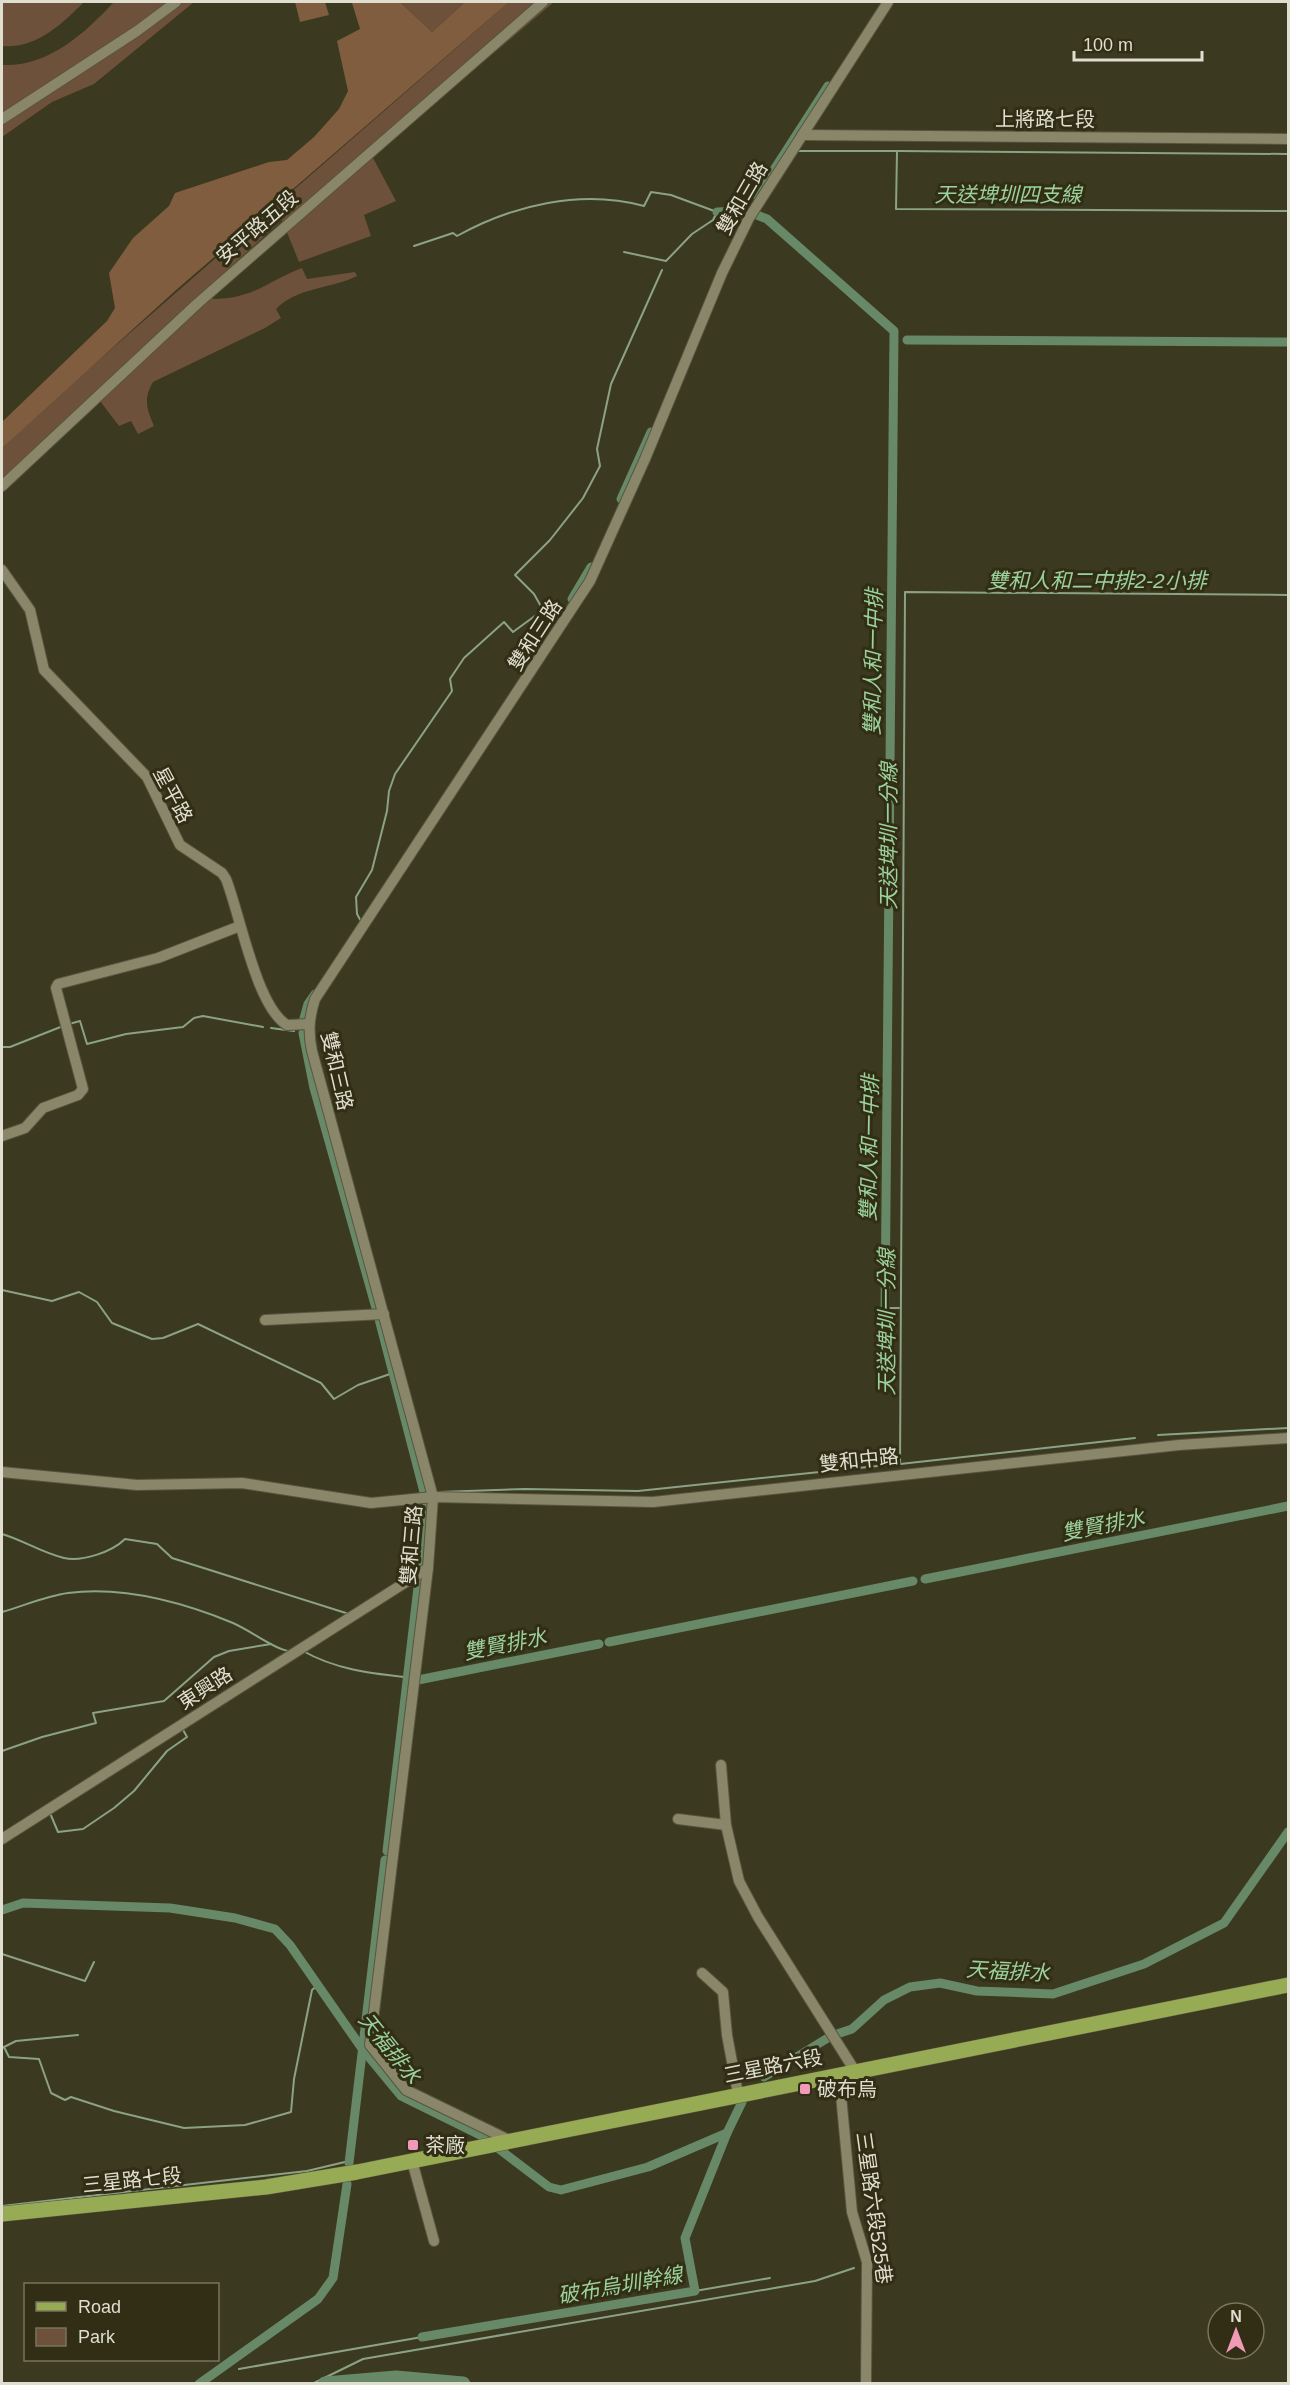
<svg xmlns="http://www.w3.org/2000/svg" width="1290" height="2385" font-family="Helvetica,'Noto Sans TC',sans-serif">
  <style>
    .green { fill: #6d513a }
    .forest { fill: #805d3f }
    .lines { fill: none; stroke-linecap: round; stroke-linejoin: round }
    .stream { stroke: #8ba286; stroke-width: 2 }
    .canal { stroke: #678967; stroke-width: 9 }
    .river { stroke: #678967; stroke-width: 15 }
    .street-casing { stroke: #58553f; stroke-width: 12 }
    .primary-casing { stroke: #58553f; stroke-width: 16 }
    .street { stroke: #89866a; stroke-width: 10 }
    .primary { stroke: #96ab53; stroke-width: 15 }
    .poi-dot { fill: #f09ab7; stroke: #312e15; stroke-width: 2 }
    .labels { text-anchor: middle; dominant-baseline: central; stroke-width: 6; stroke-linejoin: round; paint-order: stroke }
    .street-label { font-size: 20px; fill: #dfdecf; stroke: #312e15 }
    .poi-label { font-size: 20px; fill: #dfdecf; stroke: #312e15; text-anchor: start }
    .water-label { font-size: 21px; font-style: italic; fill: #9bd19c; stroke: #312e15 }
  </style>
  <rect width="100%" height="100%" fill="#3b391f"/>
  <g class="green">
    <path d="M2 2H84C62 24 36 49 2 46Z"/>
    <path d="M114 2H194L94 84 52 102 2 137V65C48 67 84 34 114 2Z"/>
    <path d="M400 2H465L432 32Z"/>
    <path d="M509 2H554L372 156 396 201 364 215 371 236 299 262 282 220 205 290 213 299C253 299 268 281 302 268L307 279 355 272 357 276C331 289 297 287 276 309L281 318 265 328 153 382C143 399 147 409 154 426L138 434 131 421 119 426 100 401 2 492V448L21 428Z"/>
  </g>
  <g class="forest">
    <path d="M295 2H325L329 15 300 22Z"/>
    <path d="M355 2H400L432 32 465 2H509L175 291 2 448V422L107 321 115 308 109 273 133 238 169 206 175 193 269 162 287 160 314 137 339 109 348 91 337 41 360 29 352 3Z"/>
  </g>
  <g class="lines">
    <g class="stream">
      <path d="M797 151H897L896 209 1288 211"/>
      <path d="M897 151 1288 154"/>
      <path d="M414 246 453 233 457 236C513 205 581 189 644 206L651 192 671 195 717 212 713 220 692 234 666 261 624 252"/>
      <path d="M362 923 357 914 356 897 372 870 387 811 389 791 395 774 452 691 450 679 464 658 504 622 513 632 543 610 534 594 515 575 550 540 583 498 600 466 597 449 611 384 662 270"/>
      <path d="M69 1024 80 1021 87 1044 126 1034 183 1027 194 1018 203 1016 263 1027"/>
      <path d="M271 1028 294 1031"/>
      <path d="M2 1047H10L63 1026"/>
      <path d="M2 1290 52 1301 79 1292 97 1302 112 1323 152 1339 163 1338 198 1324 321 1383 334 1399 358 1385 393 1373"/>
      <path d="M882 1313V1308H899"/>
      <path d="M885 1317V1312"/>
      <path d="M1158 1435 1288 1428"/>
      <path d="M1135 1438 900 1464 905 592 1288 595"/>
      <path d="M439 1492 525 1489 638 1491 887 1465"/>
      <path d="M2 1534C23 1540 42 1553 64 1558 82 1562 112 1552 125 1539L157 1544 172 1558 349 1614"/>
      <path d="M2 1612C23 1606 46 1596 68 1593 123 1586 182 1602 233 1623 248 1629 277 1651 289 1651"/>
      <path d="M303 1651C335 1669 368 1673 404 1677"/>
      <path d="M2 1751 42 1737 96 1723 93 1713 164 1701 214 1657 229 1651 271 1644"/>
      <path d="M50 1813 58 1832 83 1829 114 1808 134 1791 167 1751 187 1737 182 1728"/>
      <path d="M2 1954 85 1981 94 1962"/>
      <path d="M4 2047 16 2041 78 2035"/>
      <path d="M2 2048 4 2047 9 2057 39 2059 51 2093 65 2100 71 2097 114 2111 184 2128 245 2125 291 2112 294 2079 312 1990 318 1985"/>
      <path d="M2 2206 307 2171 349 2161"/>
      <path d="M695 2291 770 2278"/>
      <path d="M239 2369 422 2337"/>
      <path d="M312 2384 363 2359 815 2281 854 2268"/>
    </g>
    <g class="canal">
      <path d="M757 196 828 86"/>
      <path d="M717 212 741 211"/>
      <path d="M757 215 767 219 894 331 885 1312"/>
      <path d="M907 340 1288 342"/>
      <path d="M621 499 651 432"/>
      <path d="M572 599 591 567"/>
      <path d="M303 1022 308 1004 315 994"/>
      <path d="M303 1033 314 1088 376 1308"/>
      <path d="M378 1315 424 1492"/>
      <path d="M421 1568 427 1504"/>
      <path d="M925 1579 1288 1506"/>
      <path d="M609 1642 913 1581"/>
      <path d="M418 1680 599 1644"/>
      <path d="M387 1851 419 1579"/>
      <path d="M2 1910 23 1903 170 1908 235 1918 275 1929 290 1945 363 2050 401 2096 482 2136 549 2187 561 2190 648 2167 727 2133 742 2102"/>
      <path d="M764 2077 831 2036 852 2029 884 2000 910 1987 940 1983 977 1991 1053 1994 1144 1964 1224 1923 1288 1832"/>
      <path d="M349 2163 385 1860"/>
      <path d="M422 2337 695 2291 685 2238 727 2133"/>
      <path d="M199 2384 318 2299 333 2278 347 2184"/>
    </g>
    <path class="river" d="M325 2384 396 2378 463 2384"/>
    <defs>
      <g id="street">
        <path d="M2 119 137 31 176 2"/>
        <path d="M802 135 1288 139"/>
        <path d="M2 486 198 303 543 2"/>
        <path d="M2 570 30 610 44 670 147 777 180 845 222 873 226 879C240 914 256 1006 287 1025L308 1024"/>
        <path d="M2 1136 25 1128 43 1108 78 1095 83 1089 56 988 58 984 158 958 240 926"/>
        <path d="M265 1320 384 1314"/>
        <path d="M2 1472 137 1485 242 1483 371 1503 433 1497 653 1502 1179 1445 1288 1438"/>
        <path d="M721 1765 726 1825 739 1881 758 1917 855 2071"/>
        <path d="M678 1819 726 1825"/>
        <path d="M2 1839 428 1568"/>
        <path d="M702 1973 723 1992 727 2035 738 2094"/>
        <path d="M839 2074 852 2212 867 2262 866 2384"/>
        <path d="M509 2140 406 2090 370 2045 428 1568 433 1497 312 1051C308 1032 309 1018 315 999L590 581 645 459 722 273 749 218 888 2"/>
        <path d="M412 2161 434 2241"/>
      </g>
      <path id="primary" d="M2 2214 266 2187 357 2172 1288 1985"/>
    </defs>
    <use href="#street" class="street-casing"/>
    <use href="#primary" class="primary-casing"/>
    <use href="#street" class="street"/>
    <use href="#primary" class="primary"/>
  </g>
  <g class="poi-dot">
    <rect x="799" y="2083" width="12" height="12" rx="3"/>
    <rect x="407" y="2139" width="12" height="12" rx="3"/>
  </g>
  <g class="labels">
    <g class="street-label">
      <text x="1045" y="119">上將路七段</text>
      <text transform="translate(742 198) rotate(-60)">雙和三路</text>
      <text transform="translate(257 227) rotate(-41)">安平路五段</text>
      <text transform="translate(535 635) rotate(-57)">雙和三路</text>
      <text transform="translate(173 795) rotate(62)">星平路</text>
      <text transform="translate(337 1071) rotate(77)">雙和三路</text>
      <text transform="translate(859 1460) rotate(-6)">雙和中路</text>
      <text transform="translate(411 1545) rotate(-85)">雙和三路</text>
      <text transform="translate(205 1688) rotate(-33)">東興路</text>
      <text transform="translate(773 2066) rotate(-11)">三星路六段</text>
      <text transform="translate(132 2180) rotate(-6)">三星路七段</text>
      <text transform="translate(874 2208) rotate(82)">三星路六段525巷</text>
    </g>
    <g class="poi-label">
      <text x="817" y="2089">破布烏</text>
      <text x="425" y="2145">茶廠</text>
    </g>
    <g class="water-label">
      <text x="1008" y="194">天送埤圳四支線</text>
      <text x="1097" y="580">雙和人和二中排2-2小排</text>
      <text transform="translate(873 662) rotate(-89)">雙和人和一中排</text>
      <text transform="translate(888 836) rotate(-90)">天送埤圳一分線</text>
      <text transform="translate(869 1148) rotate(-89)">雙和人和一中排</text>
      <text transform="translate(886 1322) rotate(-90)">天送埤圳一分線</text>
      <text transform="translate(1103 1525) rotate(-11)">雙賢排水</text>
      <text transform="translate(505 1644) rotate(-11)">雙賢排水</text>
      <text transform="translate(1008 1971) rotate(3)">天福排水</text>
      <text transform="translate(390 2048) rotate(51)">天福排水</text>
      <text transform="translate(620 2285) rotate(-10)">破布烏圳幹線</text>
    </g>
  </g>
  <rect width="1290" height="2385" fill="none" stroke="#dfdecf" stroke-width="6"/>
  <rect x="24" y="2283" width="195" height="78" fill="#312e15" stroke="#77745f" stroke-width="1.5"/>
  <rect x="36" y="2302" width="30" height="9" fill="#96ab53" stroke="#77745f" stroke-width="1.5"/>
  <text x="78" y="2313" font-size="18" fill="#dfdecf">Road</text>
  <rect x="36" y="2328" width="30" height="18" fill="#6d513a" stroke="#77745f" stroke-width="1.5"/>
  <text x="78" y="2343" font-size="18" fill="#dfdecf">Park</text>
  <g transform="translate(1236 2331)"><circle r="28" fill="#312e15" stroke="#77745f" stroke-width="1.5"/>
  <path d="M0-4.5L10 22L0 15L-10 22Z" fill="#f09ab7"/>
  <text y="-9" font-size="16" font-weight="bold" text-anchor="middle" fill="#dfdecf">N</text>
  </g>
  <path d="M1074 51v9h128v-9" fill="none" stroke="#dfdecf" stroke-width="3"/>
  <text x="1083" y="51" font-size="18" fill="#dfdecf" stroke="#312e15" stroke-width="4.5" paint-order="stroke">100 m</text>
</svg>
